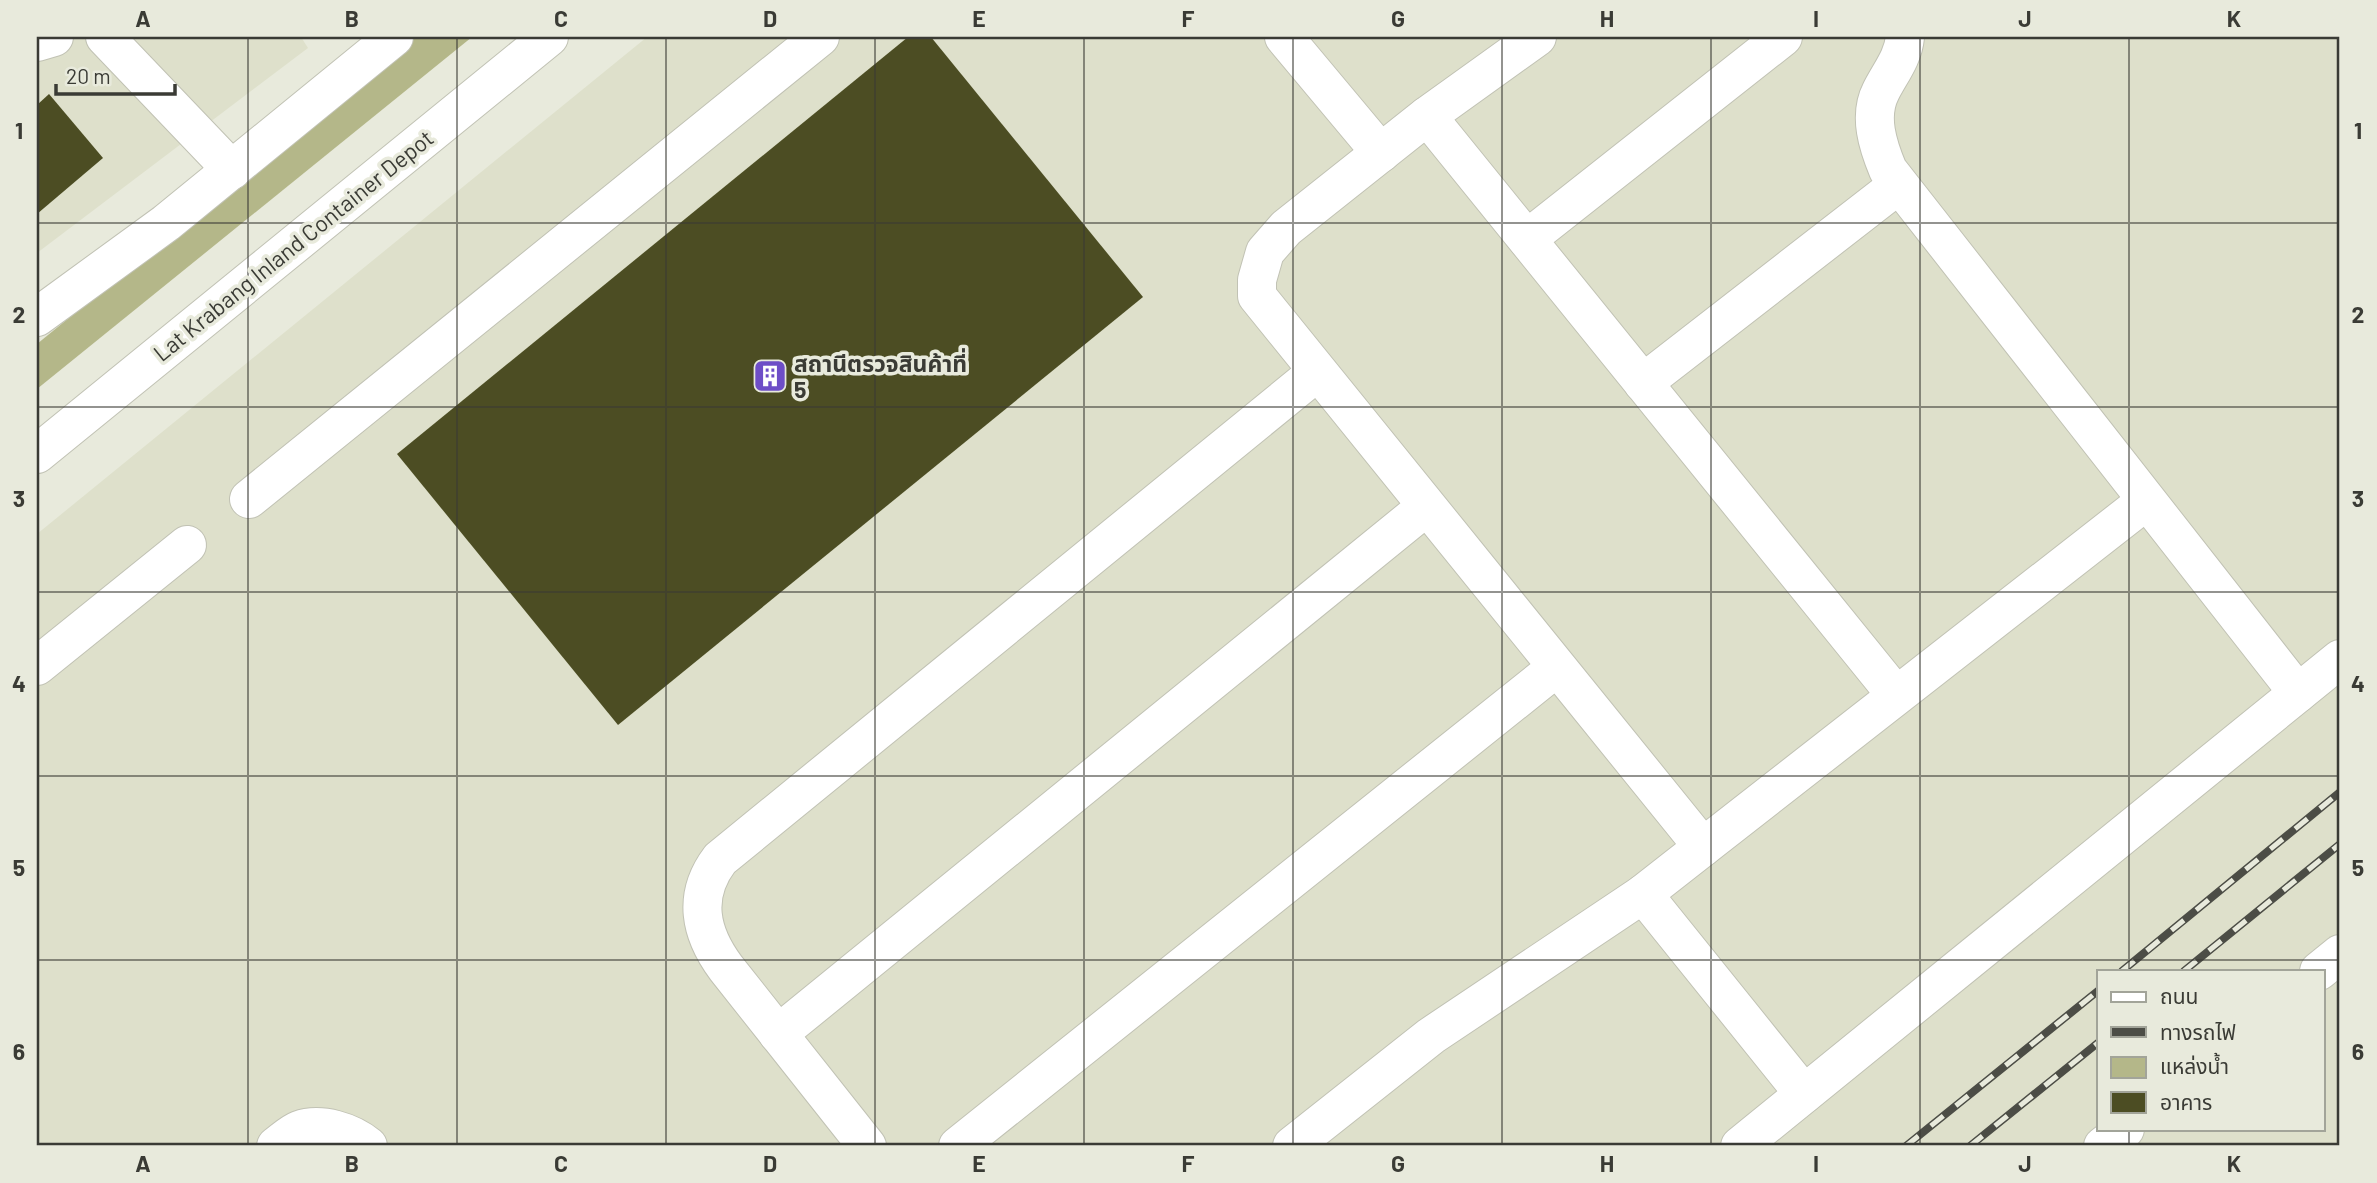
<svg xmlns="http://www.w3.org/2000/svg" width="2377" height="1183" font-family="Barlow,'Noto Sans Thai',sans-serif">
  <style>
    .built { fill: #dee0cb; fill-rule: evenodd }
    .water { fill: #b4b789 }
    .building { fill: #4c4d23 }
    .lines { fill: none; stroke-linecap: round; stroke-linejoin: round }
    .minor-casing { stroke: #c1c2b4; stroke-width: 40 }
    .minor { stroke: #fff; stroke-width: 38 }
    .rail-casing { stroke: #4c4d46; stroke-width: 8 }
    .rail { stroke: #e8eadc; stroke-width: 5; stroke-dasharray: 16; stroke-linecap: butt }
    .grid { fill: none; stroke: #3a3b35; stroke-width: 2; stroke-opacity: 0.55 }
    .labels { text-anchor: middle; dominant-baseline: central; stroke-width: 7; stroke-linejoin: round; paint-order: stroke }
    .street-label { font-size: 23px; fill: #3a3b35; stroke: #e8eadc }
    .poi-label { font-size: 23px; font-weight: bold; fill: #3a3b35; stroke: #e8eadc; text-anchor: start }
    .neatline { fill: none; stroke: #3a3b35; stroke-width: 2.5 }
    .grid-label { font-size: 23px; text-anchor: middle; font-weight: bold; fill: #3a3b35 }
  </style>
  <rect width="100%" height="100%" fill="#e8eadc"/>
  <g class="built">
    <path d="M37 37H301L308 48 37 253Z"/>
    <path d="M647 37H2340V1146H37V534ZM2099 971H2323V1129H2099Z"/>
  </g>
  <path class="water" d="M413 37H472L37 389V344Z"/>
  <g class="building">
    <path d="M908 37H931L1143 297 618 725 397 454Z"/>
    <path d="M49 94 103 158 37 214V105Z"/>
  </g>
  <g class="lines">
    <defs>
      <g id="minor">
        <path d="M105 37 232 170"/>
        <path d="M1284 37 1381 153"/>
        <path d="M1537 37 1427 116 1286 228 1265 252 1257 280V296L1703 847 1643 894 1804 1094"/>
        <path d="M1905 37C1903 58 1890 73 1881 91 1868 116 1878 146 1888 170L2298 693"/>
        <path d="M37 42 54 37"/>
        <path d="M1427 116 1896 695"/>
        <path d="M1527 239 1783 37"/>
        <path d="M37 317 166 223 394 37"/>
        <path d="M1643 383 1898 185"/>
        <path d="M37 454 549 37"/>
        <path d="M249 499 820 37"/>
        <path d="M37 666 187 545"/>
        <path d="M1703 847 2146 501"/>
        <path d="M2319 971 2340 954"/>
        <path d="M778 1034 1426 507"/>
        <path d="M276 1146C283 1141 291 1133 299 1130 321 1122 351 1132 368 1146"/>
        <path d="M867 1146 726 968C700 933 692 896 720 859L1317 372"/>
        <path d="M958 1146 1556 668"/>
        <path d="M1292 1146 1431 1036 1643 894"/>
        <path d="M1740 1146 2340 659"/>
        <path d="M2103 1146 2125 1129"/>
      </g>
    </defs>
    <use href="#minor" class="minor-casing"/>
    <use href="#minor" class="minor"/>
    <defs>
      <g id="rail">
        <path d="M2122 971 2340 792"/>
        <path d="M2184 971 2340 844"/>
        <path d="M1906 1146 2099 990"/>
        <path d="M1970 1146 2099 1042"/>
      </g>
    </defs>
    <use href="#rail" class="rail-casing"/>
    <use href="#rail" class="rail"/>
  </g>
  <path class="grid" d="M248 37V1146M457 37V1146M666 37V1146M875 37V1146M1084 37V1146M1293 37V1146M1502 37V1146M1711 37V1146M1920 37V1146M2129 37V971M37 223H2340M37 407H2340M37 592H2340M37 776H2340M37 960H2340M2129 1129V1146"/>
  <defs>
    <symbol id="building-square" viewBox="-11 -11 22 22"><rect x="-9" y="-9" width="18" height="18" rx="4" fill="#6e4ec7" stroke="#e8eadc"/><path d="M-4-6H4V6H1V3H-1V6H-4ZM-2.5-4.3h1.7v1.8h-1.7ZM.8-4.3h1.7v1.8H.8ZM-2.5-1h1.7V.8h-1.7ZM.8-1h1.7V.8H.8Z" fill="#fff"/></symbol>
  </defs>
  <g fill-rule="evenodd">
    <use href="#building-square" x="751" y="357" width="38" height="38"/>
  </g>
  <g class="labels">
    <g class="street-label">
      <text transform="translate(293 245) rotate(-39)">Lat Krabang Inland Container Depot</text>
    </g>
    <g class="poi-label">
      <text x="794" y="363">สถานีตรวจสินค้าที่<tspan x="794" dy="26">5</tspan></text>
    </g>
  </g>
  <rect width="2377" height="1183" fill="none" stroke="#e8eadc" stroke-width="77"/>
  <rect x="2097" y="970" width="228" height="161" fill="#e8eadc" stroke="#a2a499" stroke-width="2"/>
  <rect x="2111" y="992" width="35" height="10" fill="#ffffff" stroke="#a2a499" stroke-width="2"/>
  <text x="2160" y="1004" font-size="21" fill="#3a3b35">ถนน</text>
  <rect x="2111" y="1027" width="35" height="10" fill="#4c4d46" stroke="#a2a499" stroke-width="2"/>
  <text x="2160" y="1040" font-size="21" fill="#3a3b35">ทางรถไฟ</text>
  <rect x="2111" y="1057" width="35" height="21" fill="#b4b789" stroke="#a2a499" stroke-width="2"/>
  <text x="2160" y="1074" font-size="21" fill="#3a3b35">แหล่งน้ำ</text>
  <rect x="2111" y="1092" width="35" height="21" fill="#4c4d23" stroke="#a2a499" stroke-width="2"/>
  <text x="2160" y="1110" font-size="21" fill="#3a3b35">อาคาร</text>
  <path d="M56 84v10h119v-10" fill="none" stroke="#3a3b35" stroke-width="3.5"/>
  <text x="66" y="84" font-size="21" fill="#3a3b35" stroke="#e8eadc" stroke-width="5" paint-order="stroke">20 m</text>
  <rect x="38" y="38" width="2300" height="1106" class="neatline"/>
  <g class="grid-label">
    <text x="143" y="27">A</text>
    <text x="352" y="27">B</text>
    <text x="561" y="27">C</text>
    <text x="770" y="27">D</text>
    <text x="979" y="27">E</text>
    <text x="1188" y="27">F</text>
    <text x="1398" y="27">G</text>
    <text x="1607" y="27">H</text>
    <text x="1816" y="27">I</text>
    <text x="2025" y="27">J</text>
    <text x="2234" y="27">K</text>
    <text x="19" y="139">1</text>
    <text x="2358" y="139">1</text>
    <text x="19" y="323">2</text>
    <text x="2358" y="323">2</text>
    <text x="19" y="507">3</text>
    <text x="2358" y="507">3</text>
    <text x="19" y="692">4</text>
    <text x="2358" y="692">4</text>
    <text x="19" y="876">5</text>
    <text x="2358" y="876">5</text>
    <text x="19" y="1060">6</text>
    <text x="2358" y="1060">6</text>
    <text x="143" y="1172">A</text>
    <text x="352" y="1172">B</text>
    <text x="561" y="1172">C</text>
    <text x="770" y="1172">D</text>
    <text x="979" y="1172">E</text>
    <text x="1188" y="1172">F</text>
    <text x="1398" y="1172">G</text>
    <text x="1607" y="1172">H</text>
    <text x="1816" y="1172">I</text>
    <text x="2025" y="1172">J</text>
    <text x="2234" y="1172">K</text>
  </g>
</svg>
